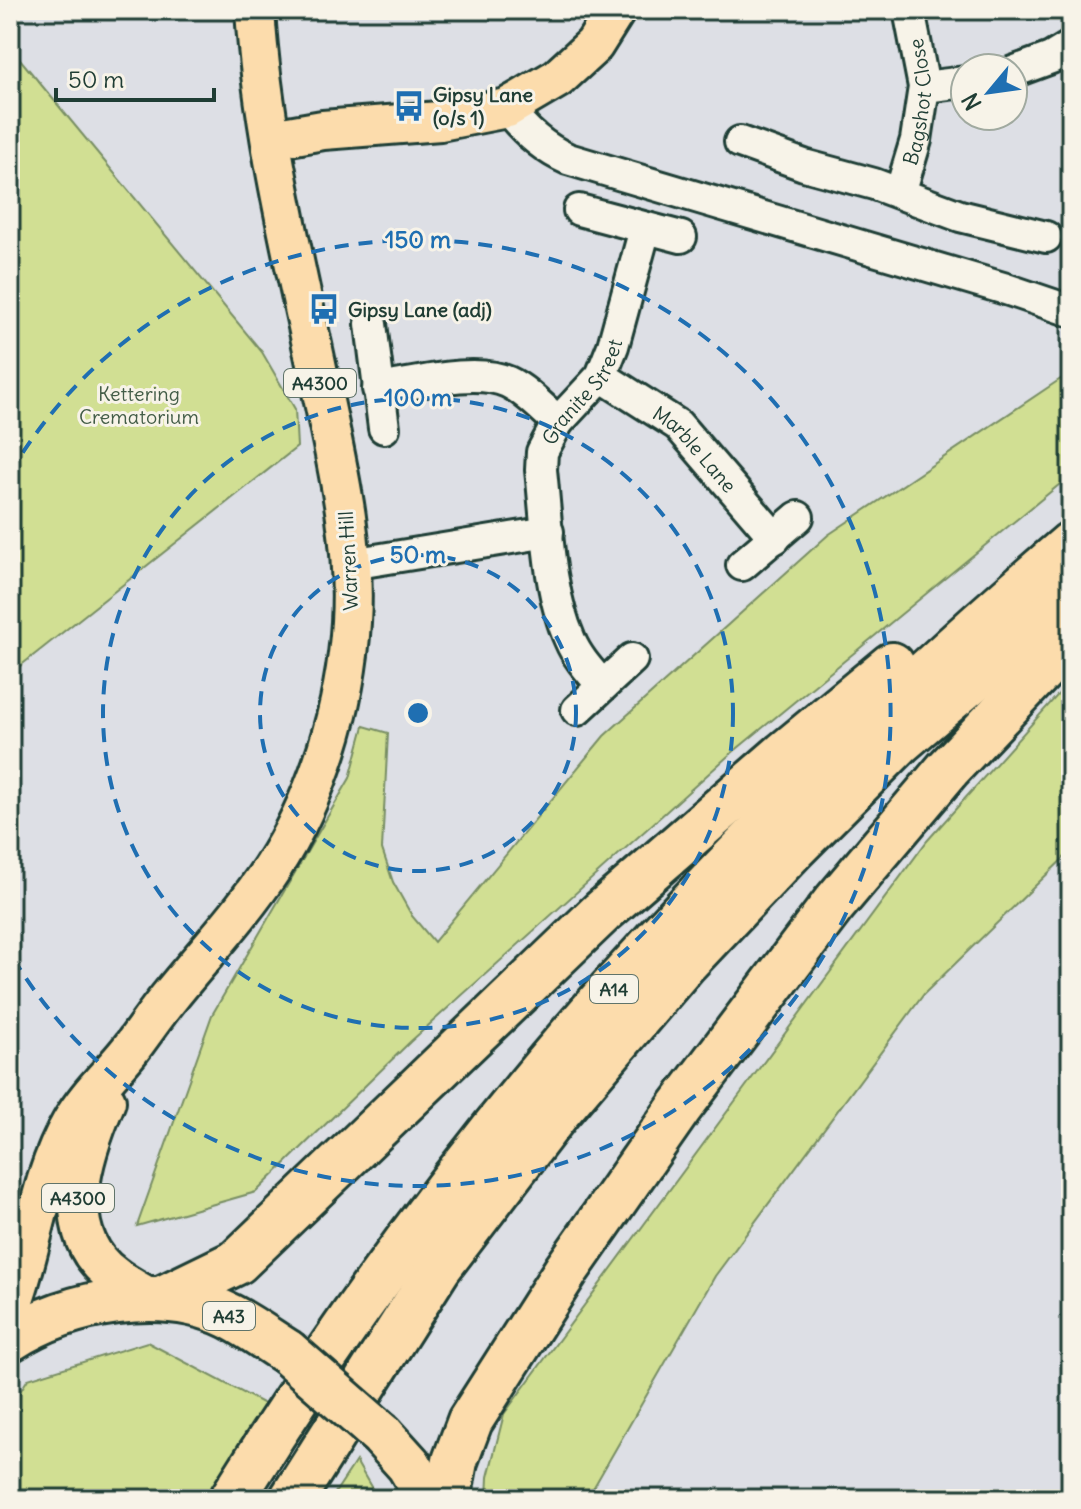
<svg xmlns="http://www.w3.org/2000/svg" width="1081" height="1509" font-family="Delius,sans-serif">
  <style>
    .green { fill: #d1df93; stroke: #788e64; stroke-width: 2 }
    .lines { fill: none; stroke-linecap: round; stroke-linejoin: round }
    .minor-casing { stroke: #1f3d34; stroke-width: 36 }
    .major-casing { stroke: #1f3d34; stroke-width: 44 }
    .highway-casing { stroke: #1f3d34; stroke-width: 50 }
    .minor { stroke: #f7f3e8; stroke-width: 30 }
    .major { stroke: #fcdcac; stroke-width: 38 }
    .highway { stroke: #fcdcac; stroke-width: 44 }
    .highway-bridge-casing { stroke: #1f3d34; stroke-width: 50; stroke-linecap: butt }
    .highway-bridge { stroke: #fcdcac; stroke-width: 44 }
    .ring { fill: none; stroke: #1f6fb2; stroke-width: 4; stroke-dasharray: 14 10 }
    .labels { text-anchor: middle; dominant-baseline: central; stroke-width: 6; stroke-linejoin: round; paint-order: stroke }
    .shield { fill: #f7f3e8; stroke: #60746a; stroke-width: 2 }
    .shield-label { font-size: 18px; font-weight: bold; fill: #1f3d34 }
    .poi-label { font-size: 20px; font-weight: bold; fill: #1f3d34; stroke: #f7f3e8; text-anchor: start }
    .street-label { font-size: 20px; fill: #1f3d34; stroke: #f7f3e8 }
    .park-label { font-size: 20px; fill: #435d47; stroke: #f7f3e8 }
    .centre { fill: #1f6fb2; stroke: #f7f3e8; stroke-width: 4 }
    .ring-label { font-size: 24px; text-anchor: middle; font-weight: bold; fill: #1f6fb2; stroke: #f7f3e8; stroke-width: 6; stroke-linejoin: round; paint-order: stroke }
  </style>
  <rect width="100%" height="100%" fill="#dddfe5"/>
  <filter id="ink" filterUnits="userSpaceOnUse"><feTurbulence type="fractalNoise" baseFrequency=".0125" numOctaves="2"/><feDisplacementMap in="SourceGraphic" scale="16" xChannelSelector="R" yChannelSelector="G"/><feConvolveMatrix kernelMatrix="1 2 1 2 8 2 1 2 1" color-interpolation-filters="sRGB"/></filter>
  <g filter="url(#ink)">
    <g class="green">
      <path d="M10 47 262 352 295 409 297 447 10 674Z"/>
      <path d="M1071 372V475L727 757 410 1042 256 1192 137 1226 212 1015 350 778 364 726 388 733 382 849 393 882 412 916 434 942 604 736 828 535Z"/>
      <path d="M1071 680V851L924 994 715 1276 587 1499H487L488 1477 504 1414 927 841Z"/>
      <path d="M147 1342 266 1405 208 1499H10V1407L28 1379Z"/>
      <path d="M356 1461 378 1499H331Z"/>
    </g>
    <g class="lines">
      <defs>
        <g id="minor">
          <path d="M1013 72 1051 58 1071 46"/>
          <path d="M924 87 965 82"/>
          <path d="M507 108C524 131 543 148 568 159L1006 289 1071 311"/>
          <path d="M740 142 804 165 874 184 960 216 1046 237"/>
          <path id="s1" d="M900 193 916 140 924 87 909 10"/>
          <path d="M579 210 681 237"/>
          <path d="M371 324 384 428"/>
          <path id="s2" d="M601 376 678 425 775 538"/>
          <path d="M378 389C414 384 475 367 508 382 527 391 543 409 558 422"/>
          <path d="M351 564 548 532"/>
          <path d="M742 565 798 517"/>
          <path id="s3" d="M602 685C590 671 577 657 570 640 548 591 547 524 541 470L542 452 558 422 601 376 613 346 645 229"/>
          <path d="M577 710 632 659"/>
        </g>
        <g id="major">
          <path d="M272 139 323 130 440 121 507 108 558 78 594 45 616 10"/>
          <path d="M106 1101C83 1155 56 1232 113 1275 124 1284 138 1291 150 1298"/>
          <path d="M10 1310C34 1249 38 1180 71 1123 87 1095 109 1076 129 1051 143 1033 156 1013 171 995 205 953 242 914 272 868 318 797 346 706 351 622 356 544 338 468 322 392 296 266 263 138 255 10"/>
        </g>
        <g id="highway">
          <path d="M163 1298 237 1262 602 912 784 754 892 665"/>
          <path d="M10 1339C69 1301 163 1284 229 1316 249 1326 268 1340 287 1352"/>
          <path d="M381 1434 409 1465 429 1499"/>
          <path d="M232 1499C356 1300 498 1110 658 938 788 798 926 668 1071 544"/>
          <path d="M292 1499 439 1267 557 1113 685 963 793 849 900 742 1071 596"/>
          <path d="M448 1499 455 1461 470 1421 567 1269 680 1107 833 905 948 769 1071 639"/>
        </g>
      </defs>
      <use href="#minor" class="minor-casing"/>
      <use href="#major" class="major-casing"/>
      <use href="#highway" class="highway-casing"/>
      <use href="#minor" class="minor"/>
      <use href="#major" class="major"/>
      <use href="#highway" class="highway"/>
      <defs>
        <path id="highway-bridge" d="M287 1352 381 1434"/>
      </defs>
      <use href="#highway-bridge" class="highway-bridge-casing"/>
      <use href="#highway-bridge" class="highway-bridge"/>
    </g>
  </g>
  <g class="ring">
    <circle cx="418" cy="713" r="158"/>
    <circle cx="418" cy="713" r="315"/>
    <path d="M10 473A473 473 0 1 1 10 953"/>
  </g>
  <defs>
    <symbol id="bus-bare" viewBox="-9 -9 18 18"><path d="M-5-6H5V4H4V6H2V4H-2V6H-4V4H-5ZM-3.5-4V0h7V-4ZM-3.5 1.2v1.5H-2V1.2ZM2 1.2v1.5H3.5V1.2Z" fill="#1f6fb2" stroke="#f7f3e8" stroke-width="2.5" paint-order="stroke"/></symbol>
  </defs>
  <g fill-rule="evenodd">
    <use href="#bus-bare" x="387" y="84" width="44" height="44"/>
    <use href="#bus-bare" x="302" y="287" width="44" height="44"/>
  </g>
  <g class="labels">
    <g class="shield">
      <rect x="284" y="369" width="72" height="28" rx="6"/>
      <rect x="590" y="975" width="48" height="28" rx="6"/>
      <rect x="42" y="1184" width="72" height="28" rx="6"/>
      <rect x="203" y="1302" width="52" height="28" rx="6"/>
    </g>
    <g class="shield-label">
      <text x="320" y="383">A4300</text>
      <text x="614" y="989">A14</text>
      <text x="78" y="1198">A4300</text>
      <text x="229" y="1316">A43</text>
    </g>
    <g class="poi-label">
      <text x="433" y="94">Gipsy Lane<tspan x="433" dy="23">(o/s 1)</tspan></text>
      <text x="348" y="309">Gipsy Lane (adj)</text>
    </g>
    <g class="street-label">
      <text stroke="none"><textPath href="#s1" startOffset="94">Bagshot Close</textPath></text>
      <text stroke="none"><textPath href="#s3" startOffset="320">Granite Street</textPath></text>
      <text stroke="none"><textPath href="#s2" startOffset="120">Marble Lane</textPath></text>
      <text transform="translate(348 561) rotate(-93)">Warren Hill</text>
    </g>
    <g class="park-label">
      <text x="139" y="393">Kettering<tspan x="139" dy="23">Crematorium</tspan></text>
    </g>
  </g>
  <circle cx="418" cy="713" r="12" class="centre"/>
  <g class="ring-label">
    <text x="418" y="248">150 m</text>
    <text x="418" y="406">100 m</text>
    <text x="418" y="563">50 m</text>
  </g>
  <rect width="1081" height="1509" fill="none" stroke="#f7f3e8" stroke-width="40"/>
  <rect x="20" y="20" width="1041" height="1469" fill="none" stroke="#1f3d34" stroke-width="3" filter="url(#ink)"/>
  <g transform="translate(989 92) rotate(241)"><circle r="38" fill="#f7f3e8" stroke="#a1aaa0" stroke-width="2"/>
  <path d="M0-6L14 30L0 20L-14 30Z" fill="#1f6fb2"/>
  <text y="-12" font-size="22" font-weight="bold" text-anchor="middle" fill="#1f3d34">N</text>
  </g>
  <path d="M56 88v12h158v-12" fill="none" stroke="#1f3d34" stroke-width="4"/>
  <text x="68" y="88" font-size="24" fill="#1f3d34" stroke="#f7f3e8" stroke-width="6" paint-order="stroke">50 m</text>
</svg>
